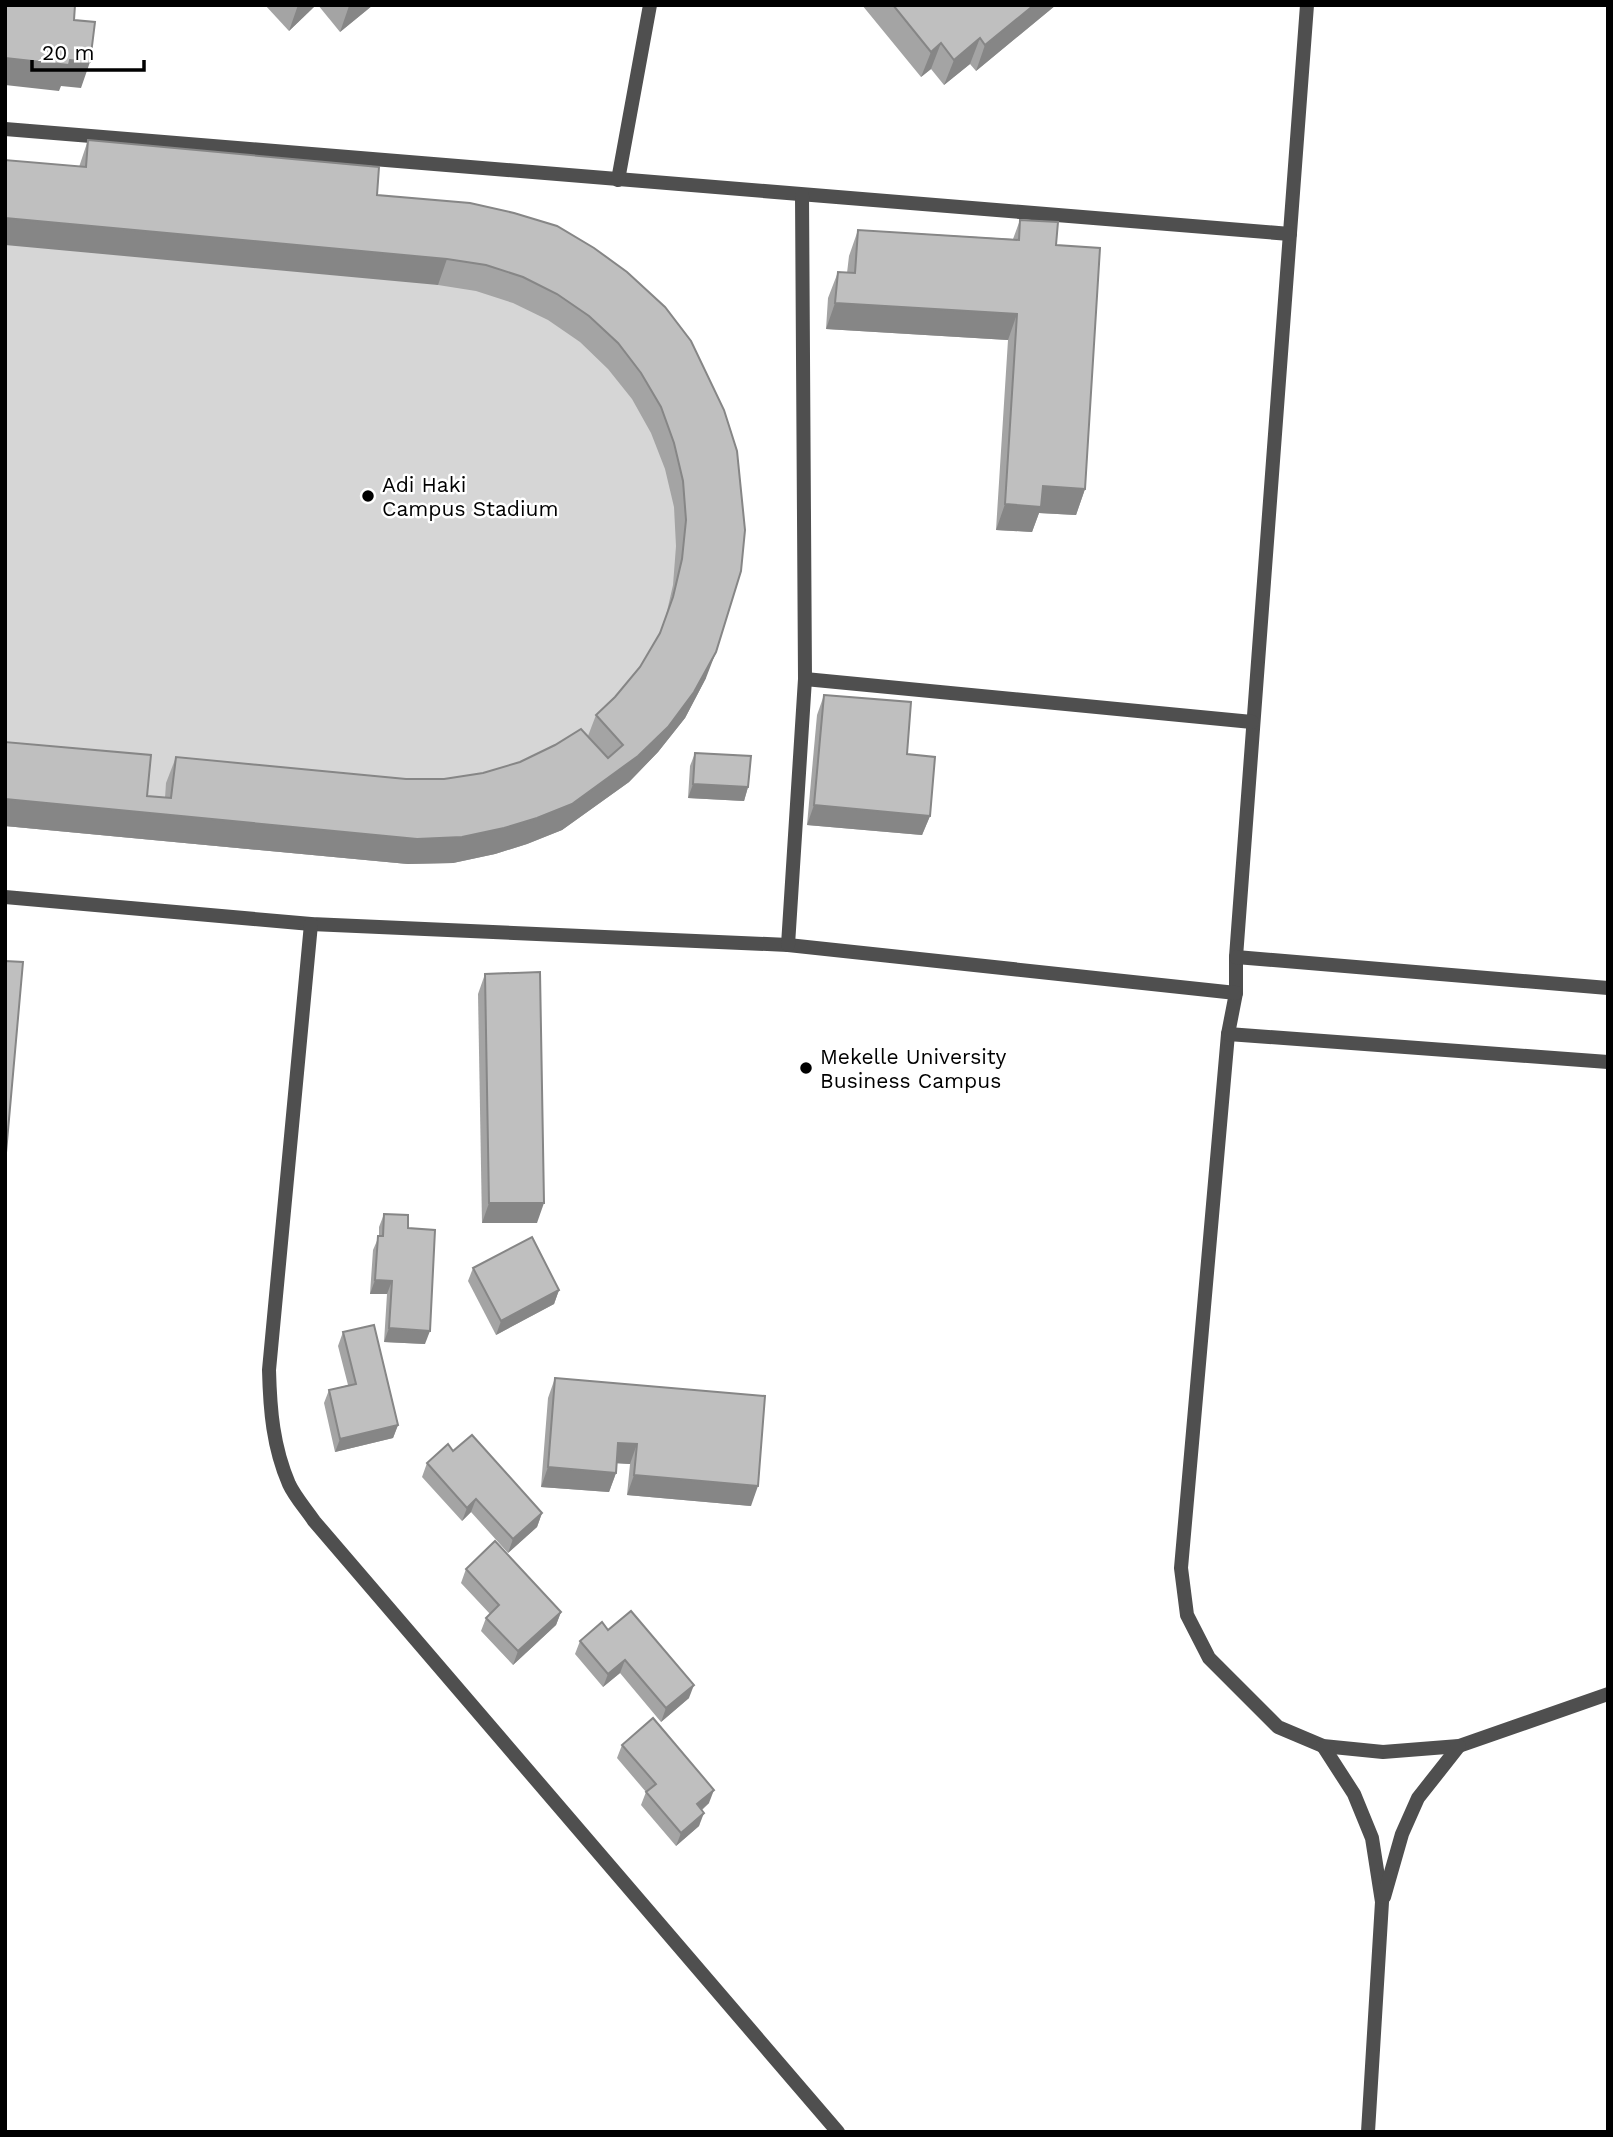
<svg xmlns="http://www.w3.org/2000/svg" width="1613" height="2137" font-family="'Work Sans',sans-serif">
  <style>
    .green { fill: #d6d6d6 }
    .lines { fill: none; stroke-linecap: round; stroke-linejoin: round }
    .lane { stroke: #4f4f4f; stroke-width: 14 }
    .wall { fill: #a4a4a4 }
    .shaded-wall { fill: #868686 }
    .building { fill: #bfbfbf; stroke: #868686; stroke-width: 2 }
    .poi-dot { fill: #000; stroke: #fff; stroke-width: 2.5 }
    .labels { text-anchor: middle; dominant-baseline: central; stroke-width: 5; stroke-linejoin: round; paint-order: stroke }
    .poi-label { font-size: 21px; fill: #000; stroke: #fff; text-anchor: start }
  </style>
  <rect width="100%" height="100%" fill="#fff"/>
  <path class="green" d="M79 166 656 332 706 678 685 718 658 752 629 782 562 830 495 854 408 864 5 826V187L76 193Z"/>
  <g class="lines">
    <g class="lane">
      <path d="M1307 5 1236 957V993L1228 1034 1181 1568 1187 1615 1209 1658 1278 1727 1323 1746 1383 1752 1459 1746 1608 1694"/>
      <path d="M5 129 1290 234"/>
      <path d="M618 180 650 5"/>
      <path d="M805 679 1252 722"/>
      <path d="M5 897 311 924 788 945 1236 993"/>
      <path d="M311 924 269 1370C270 1410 273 1447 289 1484 295 1497 306 1509 314 1521L838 2132"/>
      <path d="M788 945 805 679 802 195"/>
      <path d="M1236 957 1608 988"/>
      <path d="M1228 1034 1608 1062"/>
      <path d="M1323 1746 1354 1794 1372 1838 1382 1902 1368 2132"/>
      <path d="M1384 1897 1402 1834 1418 1798 1459 1746"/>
    </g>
  </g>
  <g class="wall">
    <path d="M265 5H316L289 31Z"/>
    <path d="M318 5H373L340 32Z"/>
    <path d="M862 5H1056L976 71 970 64 944 85 931 69 921 77Z"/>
    <path d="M88 140 377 195 665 307 706 678 685 718 658 752 629 782 562 830 527 844 495 854 453 863 408 864 5 826V742L147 796 165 798 166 783 176 757 406 779H444L483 773 520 762 588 736 596 715 615 697 640 667 660 633 665 620 673 585 676 546 674 507 665 469 651 433 632 399 608 369 580 342 548 320 513 303 476 291 438 285 79 167Z"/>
    <path d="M1020 220 1056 245 1085 489 1076 515 1039 513 1032 532 996 530 1008 340 826 329 828 298 838 272 847 273 849 256 858 230 1013 239Z"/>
    <path d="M824 695 907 754 930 816 922 835 807 825 817 715Z"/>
    <path d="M695 753 748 787 744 801 688 798 690 766Z"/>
    <path d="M485 974 537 1223H482L478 994Z"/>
    <path d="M384 1214 408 1228 425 1344 384 1342 387 1294H370L373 1250 379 1236V1227Z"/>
    <path d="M473 1268 559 1290 554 1304 496 1335 468 1281Z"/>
    <path d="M343 1332 398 1425 393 1438 335 1452 324 1403 329 1390 348 1385 338 1346Z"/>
    <path d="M555 1378 751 1506 627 1495 630 1464 617 1463 616 1473 609 1492 541 1487 548 1398Z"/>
    <path d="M453 1451 542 1513 537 1527 508 1553 471 1512 462 1521 422 1477 427 1463Z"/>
    <path d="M466 1569 561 1612 556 1625 513 1665 481 1631 486 1618 490 1614 461 1583Z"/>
    <path d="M608 1630 689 1698 661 1722 620 1673 603 1687 575 1654 580 1641Z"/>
    <path d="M622 1745 709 1803 702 1810 699 1826 676 1846 641 1805 646 1792 617 1758Z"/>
  </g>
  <g class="shaded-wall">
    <path d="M298 5H316L289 31Z"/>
    <path d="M351 5H373L340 32 349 6Z"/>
    <path d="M1034 5H1056L976 71 985 45Z"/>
    <path d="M980 38 970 64 944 85 954 60Z"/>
    <path d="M941 43 931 69 921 77 931 52Z"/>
    <path d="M5 58 70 60 90 62 81 88 61 86 59 91 5 85Z"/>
    <path d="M5 218 447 259 438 285 5 245Z"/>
    <path d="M835 303 1017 314 1008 340 826 329Z"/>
    <path d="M1043 486 1085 489 1076 515 1039 513 1032 532 996 530 1005 504Z"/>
    <path d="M716 652 706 678 685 718 658 752 629 782 562 830 527 844 495 854 453 863 408 864 5 826V799L572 804Z"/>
    <path d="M693 784 748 787 744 801 688 798Z"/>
    <path d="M814 805 930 816 922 835 807 825Z"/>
    <path d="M489 1203H544L537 1223H482Z"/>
    <path d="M375 1280 392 1281 387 1294H370Z"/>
    <path d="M559 1290 554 1304 496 1335 501 1321Z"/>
    <path d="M389 1328 430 1331 425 1344 384 1342Z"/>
    <path d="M398 1425 393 1438 335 1452 340 1439Z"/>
    <path d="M618 1443 637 1444 630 1464 611 1463Z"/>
    <path d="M548 1467 616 1473 609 1492 541 1487Z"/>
    <path d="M634 1475 758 1486 751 1506 627 1495Z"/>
    <path d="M476 1499 471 1512 462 1521 467 1508Z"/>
    <path d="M542 1513 537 1527 508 1553 513 1539Z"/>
    <path d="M561 1612 556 1625 513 1665 518 1651Z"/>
    <path d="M625 1660 620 1673 603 1687 608 1674Z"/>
    <path d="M694 1685 689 1698 661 1722 666 1708Z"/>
    <path d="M714 1790 709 1803 692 1818 697 1804Z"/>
    <path d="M704 1813 699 1826 676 1846 681 1833Z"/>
  </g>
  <g class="building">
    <path d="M5 5H75L74 20 95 22 90 62 70 60 69 65 5 58Z"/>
    <path d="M893 5H1034L985 45 980 38 954 60 941 43 931 52Z"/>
    <path d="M88 140 379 167 377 195 470 203 514 213 557 226 594 248 627 272 665 307 691 341 724 410 737 451 745 530 741 571 716 652 694 692 668 727 638 756 572 804 537 818 504 828 462 837 417 839 5 799V742L151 755 147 796 171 798 176 757 406 779H444L483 773 520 762 555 745 581 729 608 758 623 745 596 715 615 697 640 667 660 633 673 597 682 559 686 520 683 481 674 443 661 407 641 373 618 343 589 316 557 294 523 277 486 265 447 259 5 218V160L86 167Z"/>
    <path d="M1020 220 1058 222 1056 245 1100 248 1085 489 1043 486 1041 507 1005 504 1017 314 835 303 838 272 855 273 858 230 1019 240Z"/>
    <path d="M824 695 911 702 907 754 935 757 930 816 814 805Z"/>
    <path d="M695 753 751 756 748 787 693 784Z"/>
    <path d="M5 961 23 962 5 1164Z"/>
    <path d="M540 972 544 1203H489L485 974Z"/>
    <path d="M384 1214 408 1215V1228L435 1230 430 1331 389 1328 392 1281 375 1280 378 1236H383Z"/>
    <path d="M532 1237 559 1290 501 1321 473 1268Z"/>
    <path d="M374 1325 398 1425 340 1439 329 1390 356 1384 343 1332Z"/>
    <path d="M555 1378 765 1396 758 1486 634 1475 637 1444 618 1443 616 1473 548 1467Z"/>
    <path d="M472 1435 542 1513 513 1539 476 1499 467 1508 427 1463 448 1444 453 1451Z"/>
    <path d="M495 1541 561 1612 518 1651 486 1618 499 1605 466 1569Z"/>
    <path d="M631 1611 694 1685 666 1708 625 1660 608 1674 580 1641 602 1622 608 1630Z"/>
    <path d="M653 1718 714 1790 697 1804 704 1813 681 1833 646 1792 656 1784 622 1745Z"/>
  </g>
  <g class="poi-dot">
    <circle cx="368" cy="496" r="7"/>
    <circle cx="806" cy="1068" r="7"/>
  </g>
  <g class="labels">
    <g class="poi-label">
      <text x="382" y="484">Adi Haki<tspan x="382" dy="24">Campus Stadium</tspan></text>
      <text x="820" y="1056">Mekelle University<tspan x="820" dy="24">Business Campus</tspan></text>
    </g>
  </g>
  <rect width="1613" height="2137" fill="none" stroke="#000000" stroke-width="14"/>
  <path d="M32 60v10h112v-10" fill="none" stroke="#000000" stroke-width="3.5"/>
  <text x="42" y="60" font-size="21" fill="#000000" stroke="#ffffff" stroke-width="5" paint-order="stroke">20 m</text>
</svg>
